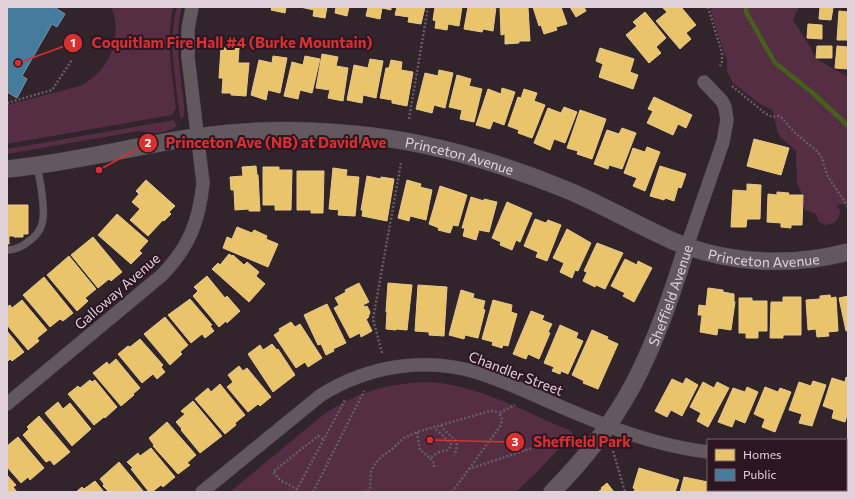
<svg xmlns="http://www.w3.org/2000/svg" width="855" height="499" font-family="Commissioner,sans-serif">
  <style>
    .green { fill: #552e44 }
    .homes { fill: #e9c46a; stroke: #e7c88b }
    .public { fill: #457b9d; stroke: #7495af }
    .lines { fill: none; stroke-linecap: round; stroke-linejoin: round }
    .stream { stroke: #46601c; stroke-width: 4.5 }
    .service-casing { stroke: #4c4147; stroke-width: 8 }
    .minor-casing { stroke: #4c4147; stroke-width: 14 }
    .tertiary-casing { stroke: #4c4147; stroke-width: 18 }
    .path { stroke: #675d62; stroke-width: 2.5; stroke-dasharray: 2 2; stroke-linecap: butt }
    .service { stroke: #62585d; stroke-width: 7 }
    .minor { stroke: #62585d; stroke-width: 13 }
    .tertiary { stroke: #62585d; stroke-width: 17 }
    .labels { text-anchor: middle; dominant-baseline: central; stroke-width: 4; stroke-linejoin: round; paint-order: stroke }
    .street-label { font-size: 14px; fill: #e1d2d9; stroke: #2c1622 }
    .leader { fill: none; stroke: #d73031; stroke-width: 1.5 }
    .callout-dot { fill: #d73031; stroke: #2c1622; stroke-width: 1.5 }
    .mark-label { font-size: 12px; text-anchor: middle; font-weight: bold; fill: #fff }
    .callout-label { font-size: 15px; text-anchor: middle; font-weight: bold; fill: #d73031; stroke: #2c1622; stroke-width: 4; stroke-linejoin: round; paint-order: stroke }
  </style>
  <rect width="100%" height="100%" fill="#31242b"/>
  <g class="green">
    <path d="M111 7H173C166 41 172 74 176 108L172 115 7 144V105L80 86C109 72 124 37 111 7Z"/>
    <path d="M177 7H182C175 32 178 56 181 81 182 94 186 107 183 119L180 117C176 81 167 43 177 7Z"/>
    <path d="M711 7H799L793 20 811 48 813 54 815 58 848 77V204L837 205 840 211 839 218 834 223 825 225 819 222 816 214 805 210 803 206V196L797 183 796 151 791 146 781 138 778 133 772 110 760 104 733 83 727 71V60L724 53 712 15Z"/>
    <path d="M174 120 177 126C171 131 157 134 149 133 146 132 143 131 139 131L7 154V149Z"/>
    <path d="M432 382C479 386 521 410 564 428L571 431 572 435 538 471 516 492H230L318 419C351 393 390 382 432 382Z"/>
  </g>
  <g class="homes">
    <path d="M272 7H286L285 13 271 10Z"/>
    <path d="M300 7H327L325 18 313 16 314 10Z"/>
    <path d="M336 7H349L347 16 335 13Z"/>
    <path d="M367 7H391V10L382 8 380 19 366 16 368 7Z"/>
    <path d="M397 7H425L421 24 408 22 409 17 395 15Z"/>
    <path d="M435 7H462L459 26 448 24 447 30 435 28 436 21 433 20Z"/>
    <path d="M468 7H496L493 31 483 29 482 32 464 29Z"/>
    <path d="M500 7H528L530 41H519V43L505 44V34L501 35Z"/>
    <path d="M533 7H561L567 24 556 27 557 30 544 34 541 25 539 26Z"/>
    <path d="M570 7H584L586 11 576 17Z"/>
    <path d="M664 7H681L696 25 686 33 691 39 680 49 656 21 667 12 663 8Z"/>
    <path d="M820 7 833 8 831 20 819 19Z"/>
    <path d="M839 11 848 12V40H837Z"/>
    <path d="M645 12 666 38 656 47 661 53 649 63 626 35 637 26 633 22Z"/>
    <path d="M808 24 822 25V39L807 38Z"/>
    <path d="M817 46H832V58H816Z"/>
    <path d="M837 46 848 47V69L835 68Z"/>
    <path d="M221 47 239 48 238 63H249L246 96 231 95V93H222L223 78H219Z"/>
    <path d="M600 48 634 59 630 72 638 75 633 89 599 77 603 64 596 61Z"/>
    <path d="M322 54 338 57 336 66 348 68 343 101 328 98 330 90 316 88Z"/>
    <path d="M273 56 287 58 280 93 268 90 266 100 251 95 259 60 272 63Z"/>
    <path d="M305 56 320 59 312 93 300 90 298 99 284 96 292 62 303 65Z"/>
    <path d="M370 59 383 61 376 98 363 95 362 103 347 100 354 65 368 68Z"/>
    <path d="M391 60 402 62 401 70 413 72 407 106 392 103V100L380 98 386 68H389Z"/>
    <path d="M439 70 453 73 445 108 434 105 432 113 416 109 425 73 438 76Z"/>
    <path d="M457 75 471 79 469 86 482 89 474 122 460 119 462 110 449 107Z"/>
    <path d="M502 88 515 92 504 125 493 121 490 129 476 125 488 89 501 94Z"/>
    <path d="M524 89 537 93 534 101 545 105 532 138 518 133 519 130 508 126 518 97 521 98Z"/>
    <path d="M654 97 692 115 686 128 678 124 673 135 647 123 653 111 648 109Z"/>
    <path d="M564 107 577 112 565 143 554 139 550 150 534 143 548 108 561 113Z"/>
    <path d="M580 110 606 119 592 159 577 154 578 151 567 148Z"/>
    <path d="M622 128 636 133 622 169 609 165 608 169 594 164 607 130 619 134Z"/>
    <path d="M754 139 789 148 781 175 747 166Z"/>
    <path d="M647 147 660 152 645 191 633 186 637 178 624 173 633 148 645 152Z"/>
    <path d="M256 166 257 175H258L260 211H249V209L235 210 234 190H231L230 177 243 176 242 167Z"/>
    <path d="M660 166 686 174 681 188 678 187 674 201 665 198 664 200 650 196Z"/>
    <path d="M263 167H279V170H292L291 210H275V205H263Z"/>
    <path d="M333 168 347 170 346 176 359 177 355 216 338 215 339 210 329 209Z"/>
    <path d="M297 171H324L323 213H311V210H297Z"/>
    <path d="M367 176 381 179V177L394 179 387 221 362 216 363 210H361Z"/>
    <path d="M146 180 175 206 169 212 171 214 164 221 163 220 148 236 130 220 140 209 132 202 139 194 136 191Z"/>
    <path d="M407 180 421 184 420 187 432 190 426 220 410 216 409 221 398 218Z"/>
    <path d="M747 184 761 185 760 219H747L746 227H731L733 190 747 191Z"/>
    <path d="M440 186 467 195 458 226 453 225 450 233 438 230 439 228 429 224Z"/>
    <path d="M777 192 789 193 788 195H803L802 225H791V228L781 227V223L767 222 768 194 777 195Z"/>
    <path d="M471 197 484 201V199L497 202 489 232 479 230 476 240 463 236 465 228H462Z"/>
    <path d="M507 202 532 213 520 242 516 240 512 250 500 245 501 242 492 238Z"/>
    <path d="M8 205H28V234H23V237H14V236H9V244H7V207Z"/>
    <path d="M117 214 148 241 139 251 142 253 131 264 98 235Z"/>
    <path d="M535 219 546 223 548 220 561 225 547 261 536 257 538 252 524 246Z"/>
    <path d="M237 227 252 233 254 230 267 236 266 239 278 244 268 267 223 248 227 237 232 239Z"/>
    <path d="M567 229 591 243 578 271 575 270 572 278 560 272 564 263 553 258Z"/>
    <path d="M93 237 122 272 111 281 109 279 98 288 71 255Z"/>
    <path d="M597 243 623 253 605 289 596 285 595 287 583 281 587 272 584 271Z"/>
    <path d="M229 254 232 256 233 255 244 265 247 262 259 272 256 276 265 284 249 302 212 269 218 263 220 265Z"/>
    <path d="M69 256 96 289 85 298 88 301 77 311 47 275Z"/>
    <path d="M625 259 637 265 638 261 652 268 634 302 623 296 625 293 611 286Z"/>
    <path d="M207 276 225 298 227 296 240 311 227 323 226 321 219 327 193 296 198 291 194 287Z"/>
    <path d="M44 277 73 313 63 321 60 319 50 327 23 295Z"/>
    <path d="M359 283 369 302 363 305 365 307 367 306 370 312 368 318 366 319 372 331 361 337 360 333 350 338 334 308 339 305 335 298 346 292 345 290Z"/>
    <path d="M388 283 412 285 407 330 396 329V330L386 329 387 312H386Z"/>
    <path d="M418 285 447 287 444 336 429 335V332L415 331Z"/>
    <path d="M708 288 723 290V292L734 294V302H735L731 330 718 328 717 335 700 332 702 315H698L699 305 706 306Z"/>
    <path d="M461 290 474 294 473 298 485 301 483 309 485 310 478 338 465 335 464 339 449 335Z"/>
    <path d="M830 295 831 298 836 297 838 331 828 332 829 336 817 337 816 329 808 330 806 300 820 299V296Z"/>
    <path d="M848 296V331H846L839 298Z"/>
    <path d="M783 297H801V335H783V338H770L771 302H783Z"/>
    <path d="M739 298H752V301H767V331H758V338H746V333H739Z"/>
    <path d="M190 299 212 325 210 326 214 331 205 338 202 334 191 343 168 315Z"/>
    <path d="M22 300 47 330 37 338 39 341 28 350 7 325V307L10 305 12 308Z"/>
    <path d="M493 300 512 305 511 312 517 314 508 346 503 345 502 348 492 345 493 342 482 339Z"/>
    <path d="M327 304 346 343 333 349 334 351 326 355 321 344 318 345 304 315Z"/>
    <path d="M531 311 544 316 542 320 552 324 548 332 550 333 539 359 528 354 526 359 513 354Z"/>
    <path d="M165 317 188 345 180 352 182 354 170 365 144 334Z"/>
    <path d="M291 322 295 327 300 324 322 358 308 367 305 362 296 368 274 335 280 331 279 329Z"/>
    <path d="M560 325 578 333 576 338 583 341 568 374 561 371 560 374 552 371 554 367 544 363Z"/>
    <path d="M592 330 608 337 607 339 618 344 598 389 583 383 584 381 572 375Z"/>
    <path d="M7 331 24 352 12 361 10 359 7 362Z"/>
    <path d="M140 339 163 365 161 367 165 372 157 379 153 374 142 383 118 354 128 346 130 347Z"/>
    <path d="M272 344 277 350 278 349 295 375 273 392 248 354 260 345 263 350Z"/>
    <path d="M116 359 140 388 133 394 134 395 121 406 93 373 107 362 109 365Z"/>
    <path d="M239 366 243 371 247 368 271 397 260 406 258 404 248 412 227 387 233 382 228 375Z"/>
    <path d="M846 377 848 378V412L845 422 832 418 834 410 823 406 832 378 845 382Z"/>
    <path d="M686 378 698 385 682 416 671 410 667 417 655 411 672 379 683 384Z"/>
    <path d="M90 380 92 382 95 380 117 407 105 418 104 417 94 425 68 394 78 386 80 388Z"/>
    <path d="M813 381 826 385 812 426 799 423 802 414 789 410 799 382 811 386Z"/>
    <path d="M703 382 714 388 717 382 729 388 708 427 697 421 701 413 690 407Z"/>
    <path d="M220 384 245 415 235 423 236 425 225 434 195 399 208 388 211 392Z"/>
    <path d="M747 387 758 392 745 423 735 419 732 427 718 422 733 388 745 392Z"/>
    <path d="M765 387 778 392 780 388 791 392 775 432 762 427 765 419 754 414Z"/>
    <path d="M193 401 222 436 200 453 181 430 182 429 176 422 185 414 181 411Z"/>
    <path d="M58 402 63 409 70 403 91 429 72 446 45 413Z"/>
    <path d="M39 416 70 452 54 465 50 460 46 462 23 435 29 429 27 427Z"/>
    <path d="M167 422 196 455 187 463 190 465 178 474 153 446 154 445 149 438Z"/>
    <path d="M18 437 44 468 30 480 28 477 21 483 7 467V446Z"/>
    <path d="M151 448 175 477 163 487 161 485 152 492H149L131 469 133 468 127 462 138 453 140 456Z"/>
    <path d="M119 462 144 492H109L103 486 104 484 100 479Z"/>
    <path d="M639 468 679 480 675 492H634L635 489 633 488Z"/>
    <path d="M7 475 16 485 13 487 17 492H7Z"/>
    <path d="M684 477 708 482 709 492H680Z"/>
    <path d="M95 481 104 492H76L82 487 84 489Z"/>
    <path d="M607 483 614 492H598L602 489 601 488Z"/>
    <path d="M714 490H731L730 492H714Z"/>
    <rect x="761" y="490" width="11" height="2"/>
    <rect x="791" y="490" width="12" height="2"/>
  </g>
  <path class="public" d="M7 7H54L65 14 57 27 52 24 22 76 27 79 17 98 7 92Z"/>
  <g class="lines">
    <path class="stream" d="M746 7V12L775 63 814 94 848 126"/>
    <defs>
      <path id="service" d="M7 250C16 250 22 247 29 241 35 237 40 231 42 224 46 210 40 180 37 166"/>
      <g id="minor">
        <path d="M687 246 723 142 727 120 725 107 722 101 704 82"/>
        <path d="M7 404 162 275C189 247 199 222 203 183L188 57V29L192 7"/>
        <path d="M202 492 321 395C368 366 425 356 479 373 516 385 552 404 588 418 626 434 667 447 708 452"/>
      </g>
      <g id="tertiary">
        <path id="s1" d="M7 169C71 163 133 146 196 137 256 128 319 129 379 137 444 146 506 165 567 190 603 205 637 225 673 241 727 264 791 267 848 252"/>
        <path id="s2" d="M552 492C583 461 612 424 633 385 656 341 672 294 687 246"/>
      </g>
    </defs>
    <use href="#service" class="service-casing"/>
    <use href="#minor" class="minor-casing"/>
    <use href="#tertiary" class="tertiary-casing"/>
    <g class="path">
      <path d="M708 7 722 53V61L720 66"/>
      <path d="M732 86 766 114 773 117 779 116 783 119 794 132 818 152 822 158 827 175 848 207"/>
      <path d="M7 103 52 90 72 60"/>
      <path d="M409 119 428 7"/>
      <path d="M382 353 373 319 401 163"/>
      <path d="M441 425C447 437 463 438 454 455"/>
      <path d="M417 432 420 450 430 458"/>
      <path d="M323 439 318 436 273 472 280 480 297 489 345 400"/>
      <path d="M613 451 625 492"/>
      <path d="M434 467V463L430 458C433 456 436 453 440 452 445 450 449 452 451 444L434 427"/>
      <path d="M469 469 501 425 502 419 499 413 515 405"/>
      <path d="M313 492 364 391"/>
      <path d="M368 492 370 488 371 472 374 465 381 457 391 450 404 438 417 432 490 411H493L499 413"/>
      <path d="M452 492 469 469 574 434"/>
    </g>
    <use href="#service" class="service"/>
    <use href="#minor" class="minor"/>
    <use href="#tertiary" class="tertiary"/>
  </g>
  <g class="labels">
    <g class="street-label">
      <text stroke="none"><textPath href="#s1" startOffset="458">Princeton Avenue</textPath></text>
      <text stroke="none"><textPath href="#s1" startOffset="782">Princeton Avenue</textPath></text>
      <text transform="translate(117 291) rotate(-41)">Galloway Avenue</text>
      <text stroke="none"><textPath href="#s2" startOffset="232">Sheffield Avenue</textPath></text>
      <text transform="translate(516 373) rotate(21)">Chandler Street</text>
    </g>
  </g>
  <path class="leader" d="M18 63L73 43M99 170L148 143M430 440L515 442"/>
  <g class="callout-dot">
    <circle cx="18" cy="63" r="4"/>
    <circle cx="99" cy="170" r="4"/>
    <circle cx="430" cy="440" r="4"/>
    <circle cx="73" cy="43" r="10"/>
    <circle cx="148" cy="143" r="10"/>
    <circle cx="515" cy="442" r="10"/>
  </g>
  <g class="mark-label">
    <text x="73" y="47">1</text>
    <text x="148" y="147">2</text>
    <text x="515" y="446">3</text>
  </g>
  <g class="callout-label">
    <text x="232" y="48">Coquitlam Fire Hall #4 (Burke Mountain)</text>
    <text x="276" y="148">Princeton Ave (NB) at David Ave</text>
    <text x="582" y="447">Sheffield Park</text>
  </g>
  <rect width="855" height="499" fill="none" stroke="#e1d2d9" stroke-width="16"/>
  <rect x="707" y="439" width="140" height="52" fill="#2c1622" stroke="#74616b"/>
  <rect x="715" y="449" width="20" height="12" fill="#e9c46a" stroke="#74616b"/>
  <text x="743" y="459" font-size="12" fill="#e1d2d9">Homes</text>
  <rect x="715" y="469" width="20" height="12" fill="#457b9d" stroke="#74616b"/>
  <text x="743" y="479" font-size="12" fill="#e1d2d9">Public</text>
</svg>
